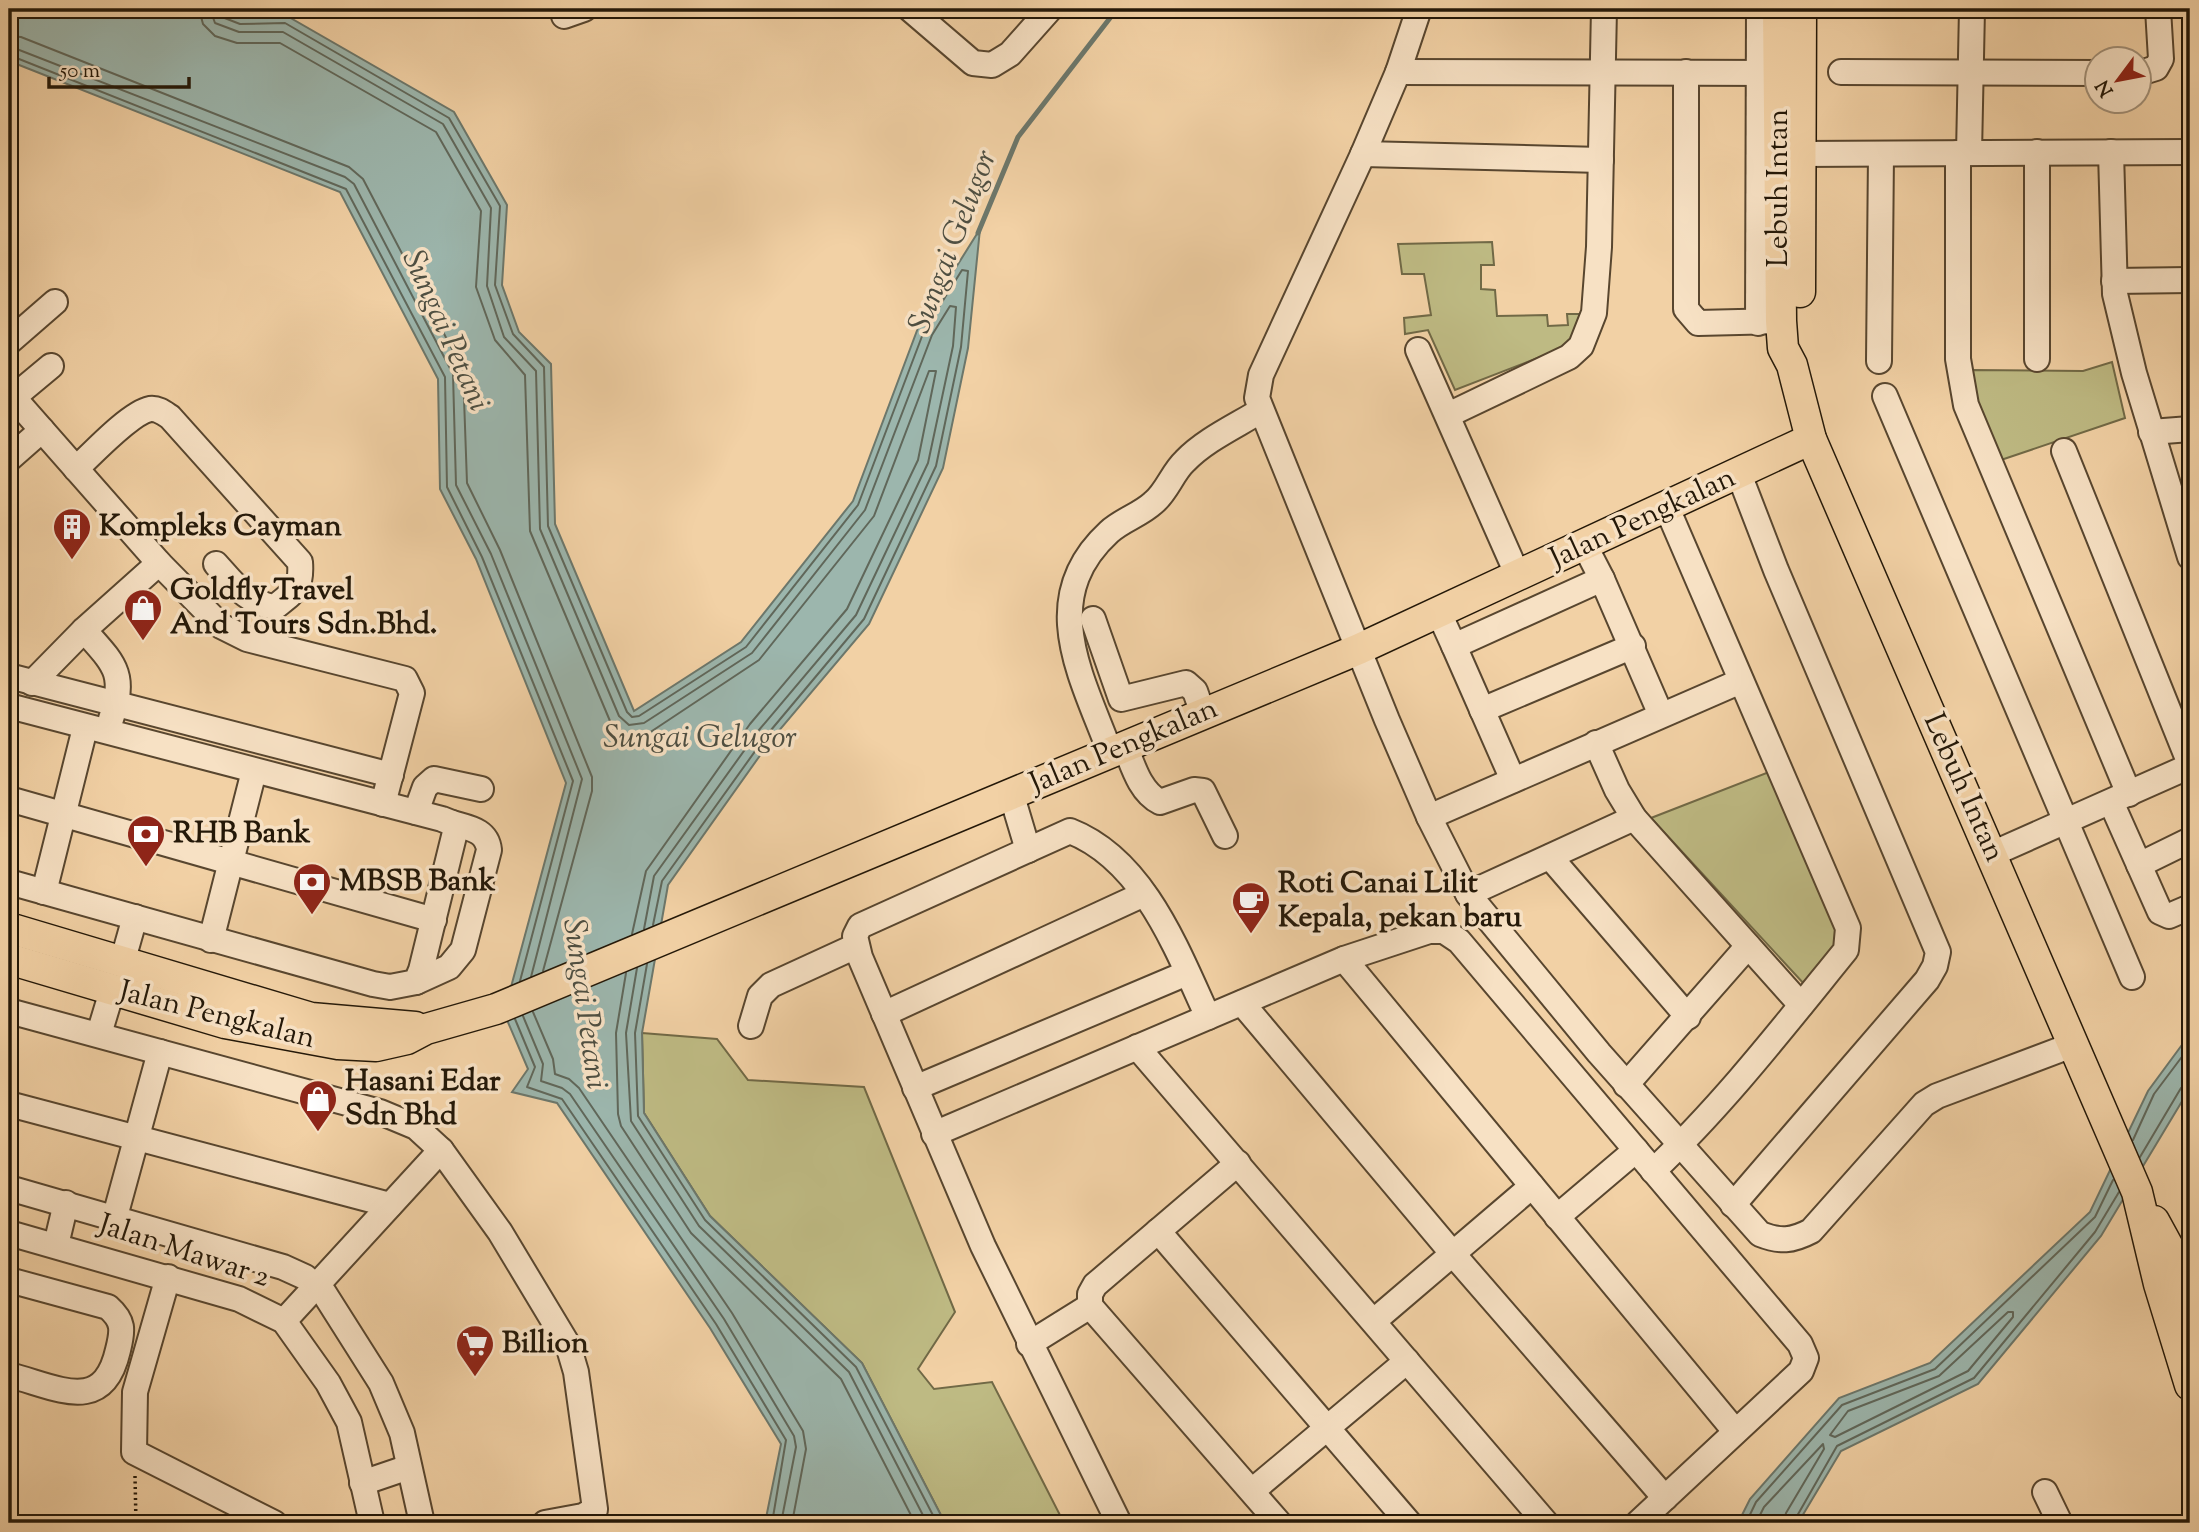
<svg xmlns="http://www.w3.org/2000/svg" width="2199" height="1532" font-family="'Sorts Mill Goudy',serif">
  <style>
    .green { fill: #beba83; stroke: #716946; stroke-width: 2 }
    .water { fill: #9cb6ad; stroke: #6c776b; stroke-width: 2 }
    .lines { fill: none; stroke-linecap: round; stroke-linejoin: round }
    .shore { stroke: #60675a; stroke-width: 2 }
    .stream { stroke: #6c776b; stroke-width: 5 }
    .minor-casing { stroke: #58462f; stroke-width: 28 }
    .major-casing { stroke: #241808; stroke-width: 33 }
    .path { stroke: #241808; stroke-width: 3.5; stroke-dasharray: 2 3.5; stroke-linecap: butt }
    .minor { stroke: #f7e1c4; stroke-width: 24 }
    .major { stroke: #f2d1a5; stroke-width: 30 }
    .labels { text-anchor: middle; dominant-baseline: central; stroke-width: 7; stroke-linejoin: round; paint-order: stroke }
    .street-label { font-size: 30px; fill: #241808; stroke: #f7e1c4 }
    .poi-label { font-size: 30px; font-weight: bold; fill: #241808; stroke: #f7e1c4; text-anchor: start }
    .water-label { font-size: 32px; font-style: italic; fill: #4e4f42; stroke: #f7e1c4 }
  </style>
  <rect width="100%" height="100%" fill="#f2d1a5"/>
  <filter id="stains"><feTurbulence type="fractalNoise" baseFrequency=".00286" numOctaves="4"/><feColorMatrix values="0 0 0 0 .2 0 0 0 0 .09 0 0 0 0 .02 0 0 0 .5 -.17"/></filter>
  <radialGradient id="worn" r=".72"><stop offset=".6" stop-color="#630" stop-opacity="0"/><stop offset="1" stop-color="#630" stop-opacity=".3"/></radialGradient>
  <g class="green">
    <path d="M1492 242 1494 265H1481V289L1495 290 1497 316 1547 315 1548 326 1568 325 1567 314H1586L1571 345 1455 390 1428 330 1405 334 1404 318 1431 315 1424 274H1402L1398 244Z"/>
    <path d="M2112 362 2125 418 2001 460 1975 405 1972 370 2083 371Z"/>
    <path d="M1769 772 1837 924 1836 951 1805 985 1651 818Z"/>
    <path d="M642 1033 717 1039 748 1080 864 1087 955 1312 918 1369 934 1389 992 1382 1064 1523H945L862 1363 710 1216 644 1113Z"/>
  </g>
  <g class="water">
    <path d="M9 9H217L241 17 287 16 454 112 507 205 502 285 519 332 551 364 555 524 634 711 741 642 853 501 918 328 980 229 968 348 943 468 869 624 771 740 668 885 642 1033 644 1113 710 1216 862 1363 945 1523H765L781 1444 710 1328 557 1103 512 1092 528 1069 504 1013 566 783 476 559 440 489 438 379 340 192 9 61Z"/>
    <path d="M2190 1034V1088L2101 1236 1978 1384 1841 1451 1798 1523H1738L1750 1499 1839 1398 1930 1363 2090 1212 2148 1091Z"/>
  </g>
  <g class="lines">
    <g class="shore">
      <path d="M199 9 203 24 215 36 237 43H280L436 132 481 211 476 287 495 340 525 375 530 531 610 721C619 735 633 740 649 733L759 660 874 516 929 371H936L918 460 847 609 750 724 646 871 632 934"/>
      <path d="M210 9 215 23 239 32H283L443 124 491 208 487 286 504 337 536 371 540 529 619 716 629 725 644 723 752 653 865 510 932 335 950 306 956 307 953 346 928 463 856 615 759 730 654 876 644 929"/>
      <path d="M219 9 222 17 240 24 285 23 449 118 500 206 495 285 513 334 544 367 548 526 627 712 632 717 639 716 746 647 858 505 924 331 962 270 968 271 961 347 936 466 864 619 766 736 662 881 653 925"/>
      <path d="M9 36 21 37 349 167 363 179 463 370 467 483 500 550 592 777V791L543 971"/>
      <path d="M9 46 345 177 354 184 453 374 456 485 491 554 582 779 531 977"/>
      <path d="M9 55 346 189 445 377 447 487 482 557 573 781 520 981"/>
      <path d="M647 964 635 1033 638 1116 705 1220 856 1367 937 1523"/>
      <path d="M637 968 626 1033 631 1121 699 1226 849 1372 927 1523"/>
      <path d="M626 973 616 1033 618 1114 621 1126 691 1233 841 1379 915 1523"/>
      <path d="M533 1012 553 1059 555 1074 569 1079 579 1088 732 1313 803 1431 806 1449 792 1523"/>
      <path d="M523 1016 543 1064 541 1081 562 1088 570 1094 724 1319 794 1436 796 1447 781 1523"/>
      <path d="M515 1019 535 1067 527 1087 562 1099 716 1324 786 1440 772 1523"/>
      <path d="M2133 1140 2154 1094 2190 1046"/>
      <path d="M2140 1157 2181 1088 2190 1084"/>
      <path d="M2008 1312H2013V1317L1968 1371 1835 1437 1830 1435 1848 1411 1939 1376Z"/>
      <path d="M1746 1523 1756 1502 1842 1405 1935 1369 2095 1217 2113 1180"/>
      <path d="M1756 1523 1764 1507 1823 1444 1824 1449 1786 1513 1784 1523"/>
      <path d="M1793 1523 1837 1446 1974 1378 2095 1232 2119 1192"/>
    </g>
    <path class="stream" d="M978 233 1018 137 1117 9"/>
    <defs>
      <g id="minor">
        <path d="M910 9 973 63 992 65 1010 54 1050 9"/>
        <path d="M1419 9 1398 72 1363 154 1261 375 1257 398 1387 720 1429 817 1468 894 1599 1053 1760 1234C1780 1242 1792 1241 1811 1231L1924 1104 1937 1096 2075 1044"/>
        <path d="M564 16 584 9"/>
        <path d="M1398 72 1778 73"/>
        <path d="M1686 72V309L1698 323 1781 321"/>
        <path d="M1841 72 2098 73"/>
        <path d="M2140 73 2156 68 2161 59 2158 9"/>
        <path d="M2037 152V359"/>
        <path d="M2111 152 2115 294 2134 373 2190 557"/>
        <path d="M1958 153V359L1966 405 2129 794"/>
        <path d="M1969 153 1972 9"/>
        <path d="M1363 154 1601 160"/>
        <path d="M1800 154 2190 152"/>
        <path d="M2114 281 2190 280"/>
        <path d="M1758 323 1759 9"/>
        <path d="M9 342 55 302"/>
        <path d="M1418 350 1518 576"/>
        <path d="M1879 361 1881 154"/>
        <path d="M1885 396 2132 977"/>
        <path d="M13 397 159 563 221 626 247 639 405 679 412 693 383 804"/>
        <path d="M9 401 51 366"/>
        <path d="M1448 415 1569 357 1581 346 1594 313 1599 247 1604 9"/>
        <path d="M2151 432 2190 429"/>
        <path d="M2064 451 2190 764"/>
        <path d="M9 459 42 430"/>
        <path d="M76 469C92 454 130 413 150 409 158 408 164 413 170 417L300 562C302 588 295 591 275 607 248 604 234 584 216 564"/>
        <path d="M1602 579 1661 715"/>
        <path d="M1439 613 1454 646 1602 579 1585 546"/>
        <path d="M1093 619 1121 699 1186 683 1195 691 1203 714"/>
        <path d="M84 630C114 664 127 673 111 719"/>
        <path d="M1454 646 1513 780"/>
        <path d="M9 676 391 775"/>
        <path d="M32 683 84 630 159 563"/>
        <path d="M9 706 442 819 452 823 455 832 421 970 416 982 390 987 373 984 9 882"/>
        <path d="M1482 710 1633 646"/>
        <path d="M1596 743 1617 790 1634 818 1801 1005"/>
        <path d="M1125 746C1133 766 1140 792 1160 802L1194 790 1203 791 1225 836"/>
        <path d="M1110 752C1082 677 1036 599 1109 532 1122 520 1140 515 1153 503 1167 492 1172 473 1185 461 1205 440 1236 426 1260 411"/>
        <path d="M1011 793 1028 850"/>
        <path d="M9 799 434 920"/>
        <path d="M2111 802 2160 912 2169 916 2190 907"/>
        <path d="M416 812 425 787 434 779 481 789"/>
        <path d="M1429 817 1741 681"/>
        <path d="M1992 854 2190 766"/>
        <path d="M1550 857 1688 1017"/>
        <path d="M2139 865 2190 840"/>
        <path d="M44 892 85 728"/>
        <path d="M1468 894 1634 818"/>
        <path d="M211 940 254 771"/>
        <path d="M1344 959 1735 1431"/>
        <path d="M122 963 135 917"/>
        <path d="M416 982 449 967 463 950 489 850C487 830 469 828 452 823"/>
        <path d="M1242 1003 1453 1254 1665 1498"/>
        <path d="M9 1011 380 1112 416 1127 441 1150 500 1232 568 1345 576 1372 595 1509 583 1516 545 1523"/>
        <path d="M884 1014 1144 894"/>
        <path d="M751 1026 760 996 771 985 856 946"/>
        <path d="M99 1034 112 991"/>
        <path d="M1137 1047 1546 1523"/>
        <path d="M1626 1085 1748 946"/>
        <path d="M915 1088 1187 973"/>
        <path d="M9 1104 390 1205"/>
        <path d="M934 1134 1344 959 1429 931H1444L1459 941 1800 1344 1806 1358 1801 1371 1638 1523"/>
        <path d="M1238 1163 1095 1285 1090 1294V1306L1279 1523"/>
        <path d="M1653 1171C1724 1104 1785 1025 1846 950L1848 928 1667 508"/>
        <path d="M9 1188 283 1267 305 1277 324 1293 381 1383 402 1433 422 1523"/>
        <path d="M1733 1205 1927 980 1935 966 1938 952 1776 570 1739 474"/>
        <path d="M1557 1217 1636 1150"/>
        <path d="M114 1220 160 1052"/>
        <path d="M1158 1231 1409 1523"/>
        <path d="M9 1233 239 1299 284 1321 328 1383 349 1422 372 1523"/>
        <path d="M56 1245 66 1203"/>
        <path d="M168 1277 135 1392 134 1452 274 1523"/>
        <path d="M9 1280 108 1307C124 1321 123 1330 118 1350 103 1416 57 1387 9 1375"/>
        <path d="M284 1321 441 1150"/>
        <path d="M1374 1321 1532 1186"/>
        <path d="M1029 1344 1090 1306"/>
        <path d="M362 1483 409 1467"/>
        <path d="M1252 1491 1407 1361"/>
        <path d="M2045 1492 2060 1523"/>
        <path d="M1119 1523 983 1246 860 957 855 936 860 926 1070 831C1144 860 1177 950 1208 1017"/>
      </g>
      <g id="major">
        <path d="M1778 9 1781 321 1783 348 1792 365 1811 439 2137 1192 2159 1284 2190 1385"/>
        <path d="M1800 292 1801 9"/>
        <path d="M9 928 311 1018 415 1027"/>
        <path d="M9 959 225 1023 338 1044 376 1046 407 1039 426 1029 496 1009 1359 649 1811 439"/>
        <path d="M2154 1221 2177 1263 2190 1301"/>
      </g>
    </defs>
    <use href="#minor" class="minor-casing"/>
    <use href="#major" class="major-casing"/>
    <path class="path" d="M135 1476 136 1523"/>
    <use href="#minor" class="minor"/>
    <use href="#major" class="major"/>
  </g>
  <defs>
    <symbol id="building-pin" viewBox="-11 -11 22 30"><path d="M0 17L-7.5 6A9.5 9.5 0 1 1 7.5 6Z" fill="#8f2418" stroke="#f7e1c4"/><path d="M-4-6H4V6H1V3H-1V6H-4ZM-2.5-4.3h1.7v1.8h-1.7ZM.8-4.3h1.7v1.8H.8ZM-2.5-1h1.7V.8h-1.7ZM.8-1h1.7V.8H.8Z" fill="#fff"/></symbol>
    <symbol id="shop-pin" viewBox="-11 -11 22 30"><path d="M0 17L-7.5 6A9.5 9.5 0 1 1 7.5 6Z" fill="#8f2418" stroke="#f7e1c4"/><path d="M-5-2.5h2.3a2.7 3.5 0 0 1 5.4 0H5L5.5 6h-11ZM-1.5-2.5h3a1.5 2.3 0 0 0-3 0Z" fill="#fff"/></symbol>
    <symbol id="bank-pin" viewBox="-11 -11 22 30"><path d="M0 17L-7.5 6A9.5 9.5 0 1 1 7.5 6Z" fill="#8f2418" stroke="#f7e1c4"/><path d="M-6-4H6V4H-6ZM0-2.3a2.3 2.3 0 1 0 0 4.6a2.3 2.3 0 1 0 0-4.6Z" fill="#fff"/></symbol>
    <symbol id="cafe-pin" viewBox="-11 -11 22 30"><path d="M0 17L-7.5 6A9.5 9.5 0 1 1 7.5 6Z" fill="#8f2418" stroke="#f7e1c4"/><path d="M-5.5-4.5H6V0H3Q3 3.5 0 3.5H-2.5Q-5.5 3.5-5.5 0ZM3-3.2v2h1.7v-2ZM-6 4.5H4V6H-6Z" fill="#fff"/></symbol>
    <symbol id="supermarket-pin" viewBox="-11 -11 22 30"><path d="M0 17L-7.5 6A9.5 9.5 0 1 1 7.5 6Z" fill="#8f2418" stroke="#f7e1c4"/><path d="M-6-5.5h2.5l.6 2H6L4.5 2H-2.5L-4.4-4H-6ZM-1.5 3.2a1.3 1.3 0 1 0 .1 0ZM3 3.2a1.3 1.3 0 1 0 .1 0Z" fill="#fff"/></symbol>
  </defs>
  <g fill-rule="evenodd">
    <use href="#building-pin" x="50" y="505" width="44" height="60"/>
    <use href="#shop-pin" x="121" y="586" width="44" height="60"/>
    <use href="#bank-pin" x="124" y="812" width="44" height="60"/>
    <use href="#bank-pin" x="290" y="860" width="44" height="60"/>
    <use href="#cafe-pin" x="1229" y="879" width="44" height="60"/>
    <use href="#shop-pin" x="296" y="1077" width="44" height="60"/>
    <use href="#supermarket-pin" x="453" y="1322" width="44" height="60"/>
  </g>
  <g class="labels">
    <g class="street-label">
      <text transform="translate(1779 188) rotate(-90)">Lebuh Intan</text>
      <text transform="translate(1643 519) rotate(-25)">Jalan Pengkalan</text>
      <text transform="translate(1124 747) rotate(-23)">Jalan Pengkalan</text>
      <text transform="translate(1963 788) rotate(66)">Lebuh Intan</text>
      <text transform="translate(217 1016) rotate(14)">Jalan Pengkalan</text>
      <text transform="translate(184 1252) rotate(18)">Jalan Mawar 2</text>
    </g>
    <g class="poi-label">
      <text x="99" y="527">Kompleks Cayman</text>
      <text x="170" y="591">Goldfly Travel<tspan x="170" dy="34">And Tours Sdn.Bhd.</tspan></text>
      <text x="173" y="834">RHB Bank</text>
      <text x="339" y="882">MBSB Bank</text>
      <text x="1278" y="884">Roti Canai Lilit<tspan x="1278" dy="34">Kepala, pekan baru</tspan></text>
      <text x="345" y="1082">Hasani Edar<tspan x="345" dy="34">Sdn Bhd</tspan></text>
      <text x="502" y="1344">Billion</text>
    </g>
    <g class="water-label">
      <text transform="translate(954 242) rotate(-69)">Sungai Gelugor</text>
      <text transform="translate(445 331) rotate(66)">Sungai Petani</text>
      <text x="700" y="739">Sungai Gelugor</text>
      <text transform="translate(584 1004) rotate(82)">Sungai Petani</text>
    </g>
  </g>
  <rect width="2199" height="1532" fill="none" stroke="#f2d1a5" stroke-width="35"/>
  <rect x="10" y="10" width="2178" height="1511" fill="none" stroke="#241808" stroke-width="3.5"/>
  <rect x="18" y="18" width="2164" height="1497" fill="none" stroke="#241808" stroke-width="2"/>
  <g transform="translate(2118 80) rotate(238)"><circle r="33" fill="#f7e1c4" stroke="#a39179" stroke-width="2"/>
  <path d="M0-5L12 26L0 18L-12 26Z" fill="#8f2418"/>
  <text y="-10" font-size="19" font-weight="bold" text-anchor="middle" fill="#241808">N</text>
  </g>
  <path d="M49 77v10h140v-10" fill="none" stroke="#241808" stroke-width="3.5"/>
  <text x="60" y="77" font-size="21" fill="#241808" stroke="#f7e1c4" stroke-width="5" paint-order="stroke">50 m</text>
  <rect width="100%" height="100%" filter="url(#stains)"/>
  <rect width="100%" height="100%" fill="url(#worn)"/>
</svg>
